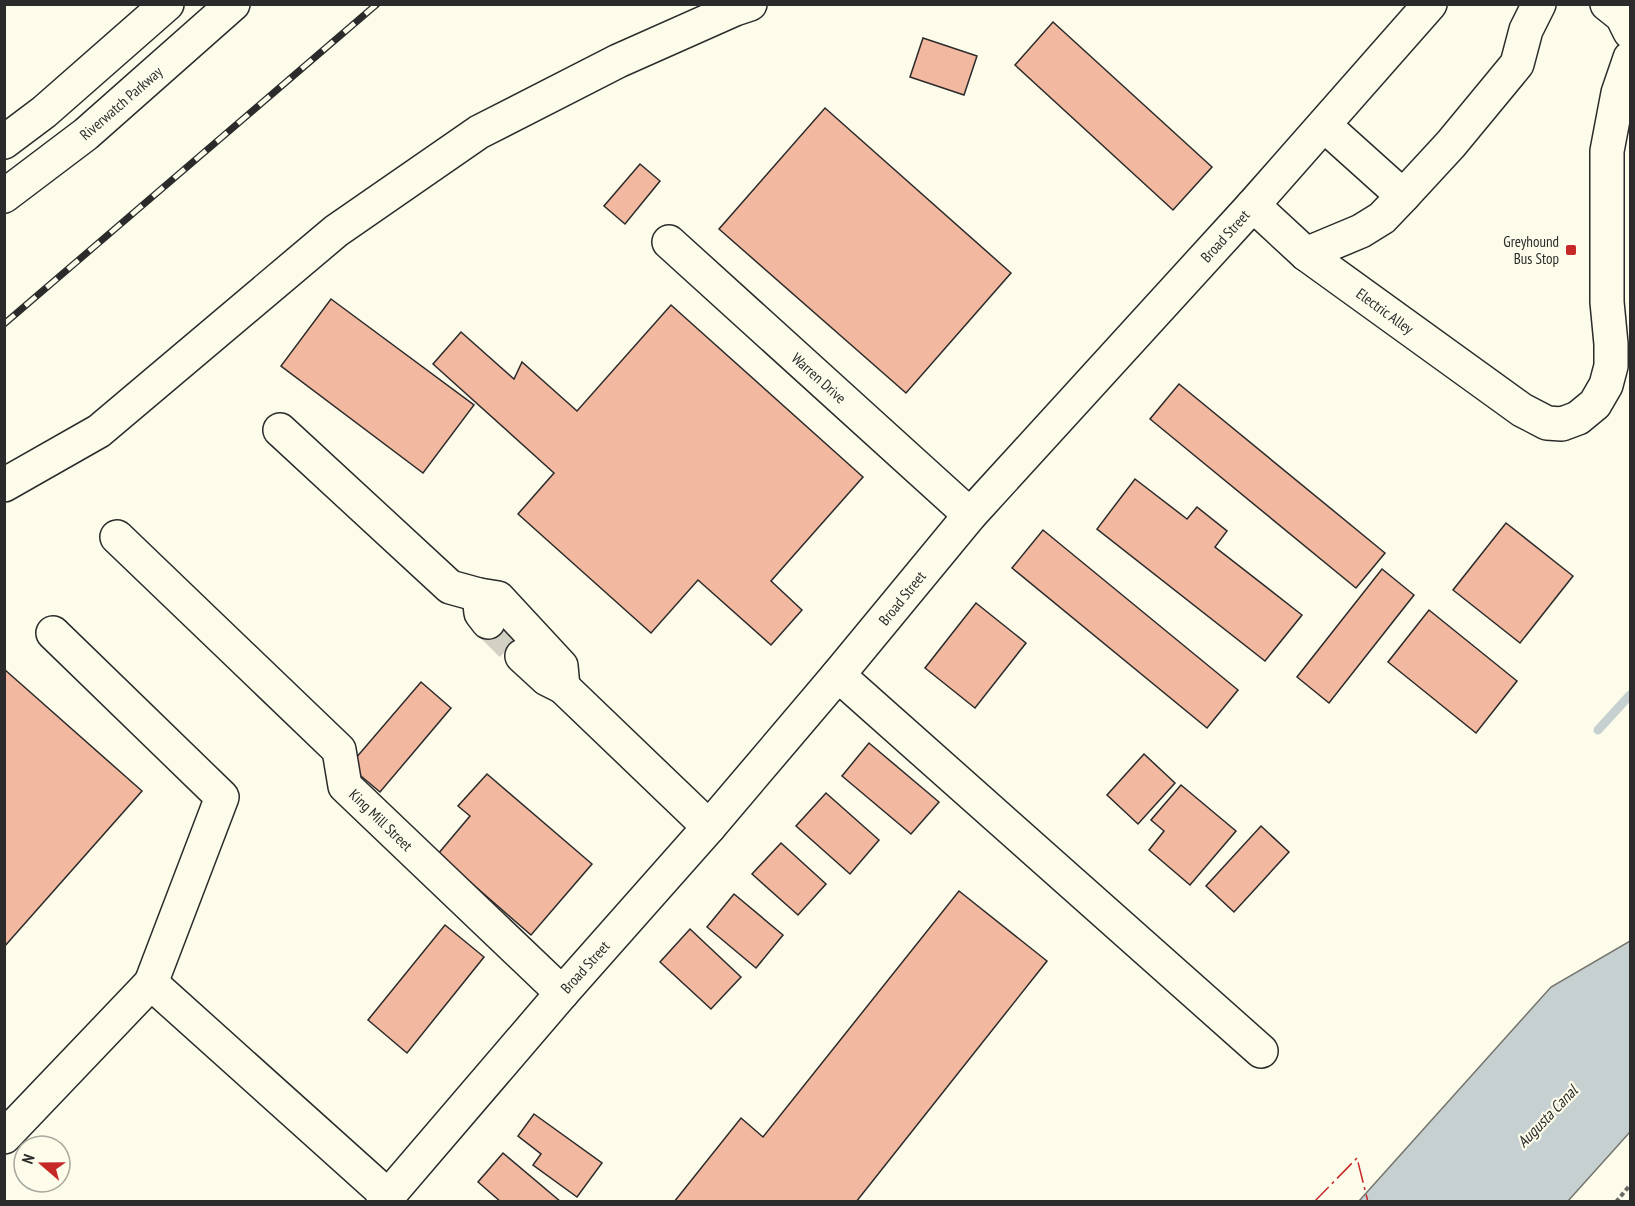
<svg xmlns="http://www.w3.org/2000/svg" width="1635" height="1206" font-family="'PT Sans Narrow',sans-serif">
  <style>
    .water { fill: #c7d0d0; stroke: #74746e; stroke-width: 1.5 }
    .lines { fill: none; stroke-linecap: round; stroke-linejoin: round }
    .stream { stroke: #c7d0d0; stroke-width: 9 }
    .building { fill: #f2b8a0; stroke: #2b2b2b; stroke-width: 1.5 }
    .minor-tunnel { stroke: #d3d1c4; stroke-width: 33; stroke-dasharray: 33 16; stroke-linecap: butt }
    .minor-casing { stroke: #2b2b2b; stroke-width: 36 }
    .major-casing { stroke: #2b2b2b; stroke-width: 36 }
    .path { stroke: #6a6964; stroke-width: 4; stroke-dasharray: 4.5 3; stroke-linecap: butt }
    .minor { stroke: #fdfbea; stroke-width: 33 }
    .major { stroke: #fdfbea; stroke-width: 33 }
    .rail-casing { stroke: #2b2b2b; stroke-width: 7 }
    .rail { stroke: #fdfbea; stroke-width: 4.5; stroke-dasharray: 14; stroke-linecap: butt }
    .power { stroke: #c62828; stroke-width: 1.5; stroke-dasharray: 21 4.5 3 4.5; stroke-linecap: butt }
    .poi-dot { fill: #c62828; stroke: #fdfbea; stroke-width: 2 }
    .labels { text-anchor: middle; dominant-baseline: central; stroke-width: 4.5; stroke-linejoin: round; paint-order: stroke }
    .street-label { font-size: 15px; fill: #2b2b2b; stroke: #fdfbea }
    .poi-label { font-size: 15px; fill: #2b2b2b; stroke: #fdfbea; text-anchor: end }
    .water-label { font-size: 16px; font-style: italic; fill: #2b2b2b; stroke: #fdfbea }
  </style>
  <rect width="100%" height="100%" fill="#fdfbea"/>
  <path class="water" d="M1630 941V1132L1568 1201H1359L1551 987Z"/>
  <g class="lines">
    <path class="stream" d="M1598 730 1630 695"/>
  </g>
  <g class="building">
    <path d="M1053 22 1212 167 1173 210 1015 65Z"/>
    <path d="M923 38 977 56 964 95 910 77Z"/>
    <path d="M825 108 1011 273 906 393 719 229Z"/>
    <path d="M640 164 660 181 625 224 604 206Z"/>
    <path d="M331 299 474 405 423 473 281 366Z"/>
    <path d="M671 305 863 477 771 581 802 610 771 645 698 580 651 633 518 514 554 473 433 364 461 332 514 379 522 362 577 411Z"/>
    <path d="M1179 384 1385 553 1356 588 1150 419Z"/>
    <path d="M1135 479 1187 519 1197 507 1227 531 1215 547 1302 615 1265 661 1097 529Z"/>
    <path d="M1506 523 1573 576 1520 643 1453 590Z"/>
    <path d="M1043 530 1238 690 1207 728 1012 568Z"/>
    <path d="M1382 569 1414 595 1329 703 1297 677Z"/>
    <path d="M976 603 1026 643 975 708 925 668Z"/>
    <path d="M1429 610 1517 681 1476 733 1388 662Z"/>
    <path d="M4 669 142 791 4 947Z"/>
    <path d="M421 682 451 708 380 792 349 766Z"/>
    <path d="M869 743 939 802 911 834 842 776Z"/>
    <path d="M1144 754 1175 783 1138 824 1107 795Z"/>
    <path d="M487 774 592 864 531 935 438 854 470 816 458 806Z"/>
    <path d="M1181 785 1236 831 1190 885 1149 850 1164 831 1151 820Z"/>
    <path d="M826 793 879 840 850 874 796 826Z"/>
    <path d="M1261 826 1289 852 1234 912 1206 886Z"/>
    <path d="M781 843 826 884 798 915 752 874Z"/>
    <path d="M959 891 1047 961 856 1202H674L741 1118 763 1137Z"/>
    <path d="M734 894 783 935 756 968 707 927Z"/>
    <path d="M445 925 484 957 407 1053 368 1020Z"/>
    <path d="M690 929 741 977 711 1009 660 962Z"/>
    <path d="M534 1114 602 1163 577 1197 533 1165 541 1154 518 1136Z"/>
    <path d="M503 1153 561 1202H501L478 1182Z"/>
  </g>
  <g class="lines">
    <path class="minor-tunnel" d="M488 622 522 656"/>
    <defs>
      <g id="minor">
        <path d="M1607 4 1622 16 1630 32"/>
        <path d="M1324 125 1403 196 1451 144 1517 64 1526 30 1539 4"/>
        <path d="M1253 205 1306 254 1522 410 1547 423 1562 424 1578 418 1595 404 1606 385 1611 366V344L1607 302V151L1618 93 1630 58"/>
        <path d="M669 242 970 515"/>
        <path d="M1306 254 1361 231 1382 218 1403 196"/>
        <path d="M280 430 450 587 479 595"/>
        <path d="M117 537 339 750 345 786 562 993"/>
        <path d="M488 622 481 613 479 595 498 598 561 666 563 687 547 679 522 656"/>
        <path d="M53 633 222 797 151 983"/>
        <path d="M838 675 1261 1051"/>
        <path d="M563 687 709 827"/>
        <path d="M4 1137 151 983 388 1196"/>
      </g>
      <g id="major">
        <path d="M4 142 44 112 167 4"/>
        <path d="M4 196 86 134 233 4"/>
        <path d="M4 485 99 431 336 231 479 132 618 61 735 9 750 4"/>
        <path d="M383 1202 562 993 709 827 838 675 970 515 1253 205 1430 4"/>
      </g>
    </defs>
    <use href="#minor" class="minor-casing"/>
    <use href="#major" class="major-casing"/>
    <path class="path" d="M1616 1202 1630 1185"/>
    <use href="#minor" class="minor"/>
    <use href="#major" class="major"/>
    <defs>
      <path id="rail" d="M4 324 377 4"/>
    </defs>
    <use href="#rail" class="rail-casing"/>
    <use href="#rail" class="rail"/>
    <path class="power" d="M1314 1202 1357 1158 1368 1202"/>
  </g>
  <rect class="poi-dot" x="1565" y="244" width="12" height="12" rx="3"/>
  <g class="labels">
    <g class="street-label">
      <text transform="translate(121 103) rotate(-41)">Riverwatch Parkway</text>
      <text transform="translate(1225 236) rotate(-48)">Broad Street</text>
      <text transform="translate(1385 311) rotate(36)">Electric Alley</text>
      <text transform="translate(819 378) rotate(42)">Warren Drive</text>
      <text transform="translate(902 598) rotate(-51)">Broad Street</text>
      <text transform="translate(381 820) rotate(44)">King Mill Street</text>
      <text transform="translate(585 967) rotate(-48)">Broad Street</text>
    </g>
    <g class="poi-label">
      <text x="1559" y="241">Greyhound<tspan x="1559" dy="17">Bus Stop</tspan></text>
    </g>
    <g class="water-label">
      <text transform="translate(1547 1116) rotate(-46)">Augusta Canal</text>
    </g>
  </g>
  <rect width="1635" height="1206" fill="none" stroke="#2b2b2b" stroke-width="12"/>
  <g transform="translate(42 1164) rotate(290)"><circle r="28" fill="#fdfbea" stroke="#a9a89e" stroke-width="1.5"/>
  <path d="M0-4.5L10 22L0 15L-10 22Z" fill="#c62828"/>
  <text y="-9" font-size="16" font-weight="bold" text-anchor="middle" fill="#2b2b2b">N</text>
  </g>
</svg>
